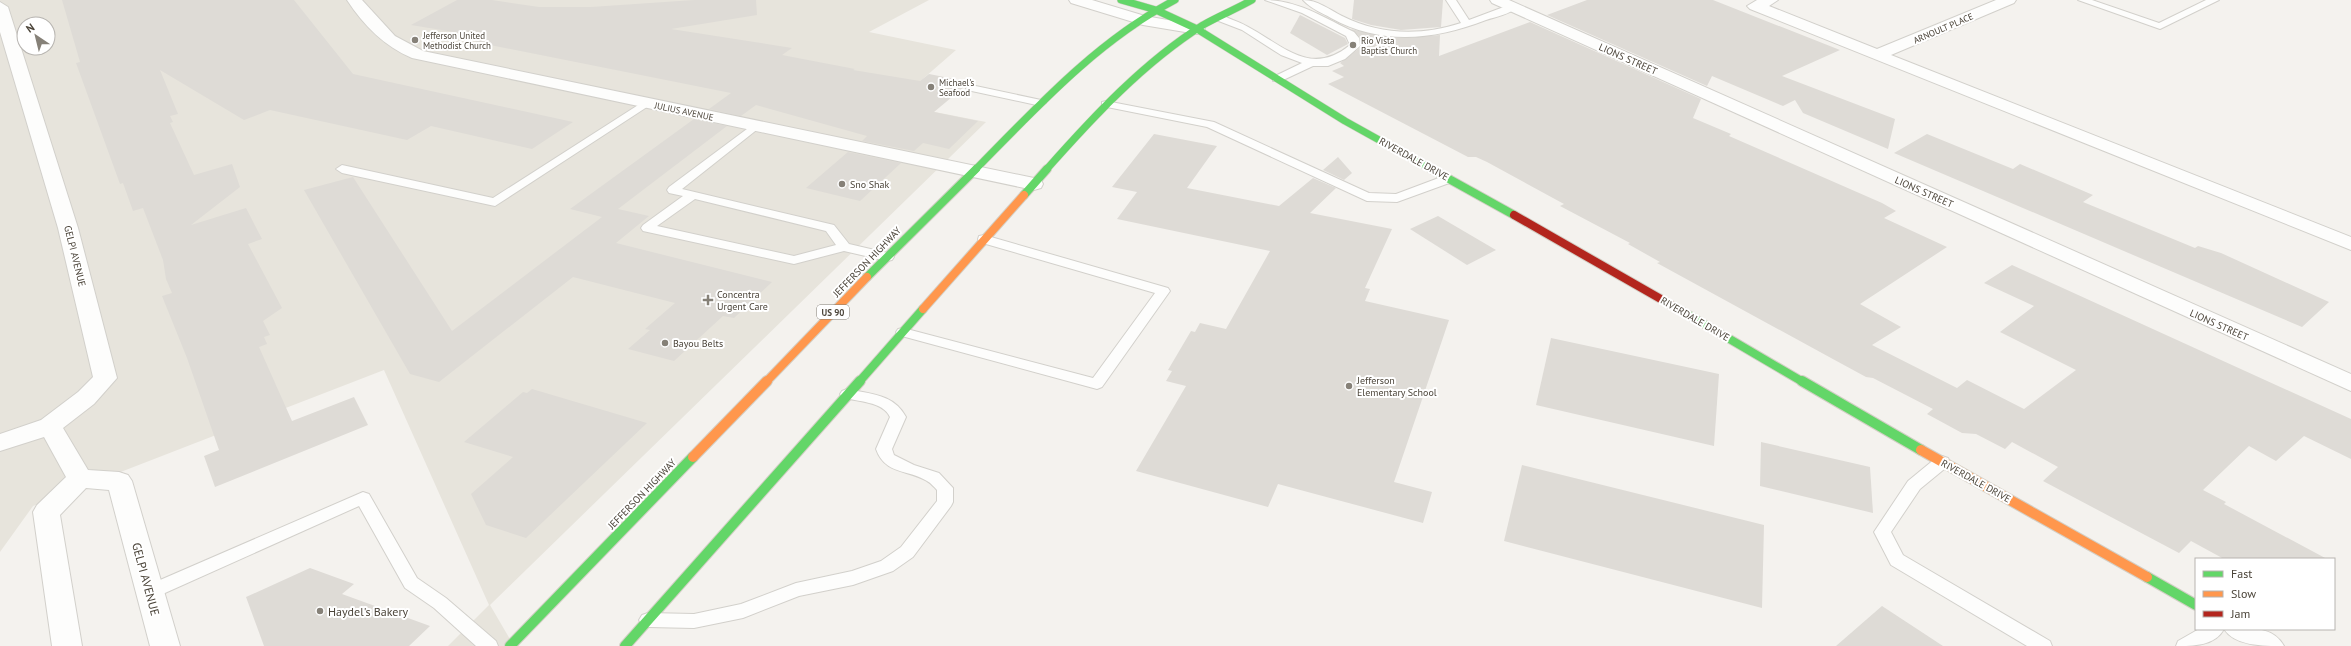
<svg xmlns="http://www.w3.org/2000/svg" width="2351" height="646" font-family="'PT Sans',sans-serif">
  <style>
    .residential { fill: #e7e4dc; fill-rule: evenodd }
    .building { fill: #dedbd6 }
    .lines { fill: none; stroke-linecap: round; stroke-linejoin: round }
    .lane-casing { stroke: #d2d0cb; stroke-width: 2 }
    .street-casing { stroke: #d2d0cb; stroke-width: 2 }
    .fast-far2-casing { stroke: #d3cfc5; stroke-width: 8 }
    .fast-far1-casing { stroke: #d3cfc5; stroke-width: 10 }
    .fast-casing { stroke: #d3cfc5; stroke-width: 12 }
    .slow-far1-casing { stroke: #d3cfc5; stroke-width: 10 }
    .slow-casing { stroke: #d3cfc5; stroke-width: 12 }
    .jam-casing { stroke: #d3cfc5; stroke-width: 10 }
    .lane { fill: #fdfdfc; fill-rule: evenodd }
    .street { fill: #fdfdfc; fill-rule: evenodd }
    .fast-far2 { stroke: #63d668; stroke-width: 7 }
    .fast-far1 { stroke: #63d668; stroke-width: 8 }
    .fast { stroke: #63d668; stroke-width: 10 }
    .slow-far1 { stroke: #ff974d; stroke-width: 8 }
    .slow { stroke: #ff974d; stroke-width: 10 }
    .jam { stroke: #b3261e; stroke-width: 8 }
    .poi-dot { fill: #868178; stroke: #fff; stroke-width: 1.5 }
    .labels { text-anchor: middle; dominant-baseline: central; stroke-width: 4; stroke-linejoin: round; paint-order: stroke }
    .far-street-label { font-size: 9px; fill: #4b4439; stroke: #fff }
    .far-poi-label { font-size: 9px; fill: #4b4439; stroke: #fff; text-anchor: start }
    .shield { fill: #fff; stroke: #817c74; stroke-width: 1 }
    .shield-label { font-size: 9px; font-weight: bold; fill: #4b4439 }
    .street-label { font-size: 10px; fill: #4b4439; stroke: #fff }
    .poi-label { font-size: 10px; fill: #4b4439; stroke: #fff; text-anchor: start }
    .near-street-label { font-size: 12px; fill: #4b4439; stroke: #fff }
    .near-poi-label { font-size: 12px; fill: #4b4439; stroke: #fff; text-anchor: start }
  </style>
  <rect width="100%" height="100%" fill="#f4f2ee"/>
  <path class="residential" d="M0 0H929L869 32 956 50 894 104 986 122 490 605 514 646H448L489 605 384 370 33 506 0 552ZM24 24H48V48H24Z"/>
  <g class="building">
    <path d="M62 0H294L353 74 573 122 532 149 431 126 407 140 270 110 244 120 160 70 178 114 170 116 173 122 170 123 194 175 232 164 240 187 191 225 246 208 262 239 248 244 282 308 263 321 270 335 264 337 267 344 259 347 292 421 354 397 368 425 215 487 204 456 219 450 187 358 162 296 172 293 166 279 163 260 143 208 133 211 123 183 120 184 76 63 80 62Z"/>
    <path d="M457 0H492L539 7H591L694 0H756L757 15 671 29 792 48 782 55 855 69 853 70 920 81 929 74 970 82 934 112 978 121 949 149 923 143 914 151 862 141 867 136 756 105 741 116 709 109 731 93 475 42 484 37 411 25Z"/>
    <path d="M1354 0H1443L1441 27 1401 30 1371 25 1352 19Z"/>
    <path d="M1587 0H1713L1840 50 1782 76 1895 119 1888 149 1803 113 1795 100 1783 106 1712 76 1707 86 1547 15Z"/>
    <path d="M1300 15 1345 38 1348 44 1327 55 1290 33Z"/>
    <path d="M1530 22 1701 99 1693 118 1731 134 1729 136 1882 203 1896 211 1884 218 1947 247 1860 304 1901 327 1872 345 1957 388 1967 380 2024 409 2076 370 2000 332 2034 306 1984 283 2012 265 2351 419V459L2304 436 2276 461 2249 446 2203 490 2226 502 2224 504 2327 559H2224L2191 541 2179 553 2043 481 2058 467 2012 442 2005 449 1976 434 1962 433 1927 414 1933 409 1873 378 1866 377 1831 358 1657 263 1660 262 1628 244 1630 243 1560 206 1564 204 1487 162 1476 157H1468L1328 84 1344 77 1332 71 1344 66 1340 63 1361 47 1360 37 1351 29 1389 38H1408L1440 35 1439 56Z"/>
    <path d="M694 119 727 126 618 209 649 216 616 243 772 282 734 318 723 316 674 361 628 349 650 330 645 329 675 303 573 277 439 382 410 374 304 190 353 177 452 331 602 217 570 209Z"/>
    <path d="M1154 134 1217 146 1187 188 1279 206 1313 178 1336 188 1310 213 1392 229 1365 288 1370 289 1365 301 1449 320 1394 482 1432 492 1423 523 1278 484 1268 507 1136 471 1186 386 1166 381 1172 371 1168 370 1191 331 1195 332 1200 323 1226 329 1270 251 1117 219 1137 192 1112 187Z"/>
    <path d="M1927 134 2013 169 2020 164 2093 195 2083 202 2195 248 2198 246 2221 253 2329 302 2302 327 1894 153Z"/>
    <path d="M848 152 901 163 860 201 806 188Z"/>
    <path d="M1338 157 1352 173 1344 180 1323 170Z"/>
    <path d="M1438 216 1496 250 1467 265 1410 229Z"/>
    <path d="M1551 338 1719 374 1714 446 1536 405Z"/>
    <path d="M532 389 647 423 526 538 486 525 471 494 513 457 464 442 523 392 527 393Z"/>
    <path d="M1761 442 1870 467 1873 513 1760 486Z"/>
    <path d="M1522 465 1764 525 1762 608 1504 541Z"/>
    <path d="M310 568 354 584 342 594 430 626 409 646H264L246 597Z"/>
    <path d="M1882 606 1943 646H1836Z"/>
  </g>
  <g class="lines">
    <defs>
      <g id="lane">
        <path d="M1265 0C1298 0 1325 18 1354 32L1359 38 1360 46 1345 59 1328 66H1313L1281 81H1273V77L1302 63 1281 55 1242 30 1216 20V16C1222 14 1228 18 1233 20 1275 35 1305 82 1350 45L1346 36 1302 13Z"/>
        <path d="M1303 0C1318 0 1328 9 1342 16 1380 35 1421 36 1461 23L1446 0H1456L1469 20 1509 5 1517 7C1511 14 1495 17 1486 20 1434 40 1382 46 1331 18 1322 13 1310 8 1303 0Z"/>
        <path d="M2078 0H2092L2159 23 2206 0H2219L2160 29Z"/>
        <path d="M971 85 1041 100 1046 103 1041 106 967 90 966 88Z"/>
        <path d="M646 100 650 101V105L495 206 342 173 336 169 342 165 493 198Z"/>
        <path d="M1106 101 1214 122 1369 193 1396 194 1444 176H1452L1454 179 1452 182 1397 202 1367 201 1207 127 1102 106V102Z"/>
        <path d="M755 123 759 124V128L682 189 834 225 849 244 892 254 894 257 892 260 887 261 844 251 794 264 643 231 641 228 643 225 683 196 669 193 667 190 669 187ZM695 199 826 231 836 245 794 256 657 226Z"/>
        <path d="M984 235 1168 288 1170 291 1102 387 1097 389 898 335 896 332 898 329 903 328 1093 378 1155 293 979 242 978 239 979 236Z"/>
        <path d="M847 389C870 394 894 394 906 417L892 449 894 455 914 465 939 473 953 488V502L951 506 913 557 893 571 853 585 799 596 743 618 694 628 648 627 642 625 639 620 642 615 648 613 694 614 741 604 796 583 852 571 881 561 901 547 937 501V490C934 487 931 483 927 481 908 469 885 475 876 449L890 417C883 401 857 402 842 397L840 394 842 391Z"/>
        <path d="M1942 456 1948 458 1950 462 1948 466 1920 489 1891 532 1903 555 2050 641 2052 646H2027L1891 565 1874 532 1908 481 1936 458Z"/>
        <path d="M363 492 369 494 417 578 446 598 496 641 498 646H476L434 608 405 588 359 506 156 597 150 599 144 597 141 592 144 587Z"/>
        <path d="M2199 629H2224C2215 646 2193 646 2176 646L2178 641Z"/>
      </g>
      <g id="street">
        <path d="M347 0H362L395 36 423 51 1034 178 1041 180 1043 184 1041 188 1034 190 412 58C384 46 364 26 347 0Z"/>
        <path d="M1069 0H1092L1145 16 1202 26 1205 29 1202 32 1197 34 1143 25 1071 3Z"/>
        <path d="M1490 0H1509L2351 374V391L1492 3Z"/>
        <path d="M1757 0H1778L1769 6 1877 49 1996 0H2016L2014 3 1891 55 2351 237V250L1750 9 1747 6Z"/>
        <path d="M0 2 8 7 78 228 117 378 94 404 63 428 88 470 119 472 128 475 132 481 180 646H150L109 490 86 488 60 515 82 646H52L33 512 37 505 66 477 44 437 0 451V434L41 420 78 392 93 377 58 228 0 32Z"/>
        <path d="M2224 629C2245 629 2272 624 2284 646 2262 646 2235 646 2224 629Z"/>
      </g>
      <g id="fast-far2">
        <path d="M1121 0 1156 10 1197 29 1345 121 1433 170"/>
        <path d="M975 170C1036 108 1097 41 1175 0"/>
        <path d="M1046 170C1093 117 1143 63 1203 25 1219 16 1236 9 1252 0"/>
      </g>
      <g id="fast-far1">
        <path d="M1431 169 1514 215"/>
        <path d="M1024 195 1047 169"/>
        <path d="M867 277 976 169"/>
        <path d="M1687 314 1803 382"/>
        <path d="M859 382 923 309"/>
      </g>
      <g id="fast">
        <path d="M1802 381 1921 450"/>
        <path d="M2147 577 2196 605"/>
        <path d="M510 646 693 457"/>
        <path d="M625 646 860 381"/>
      </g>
      <g id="slow-far1">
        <path d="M923 309 1024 195"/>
        <path d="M766 382 867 277"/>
      </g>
      <g id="slow">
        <path d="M1921 450 2147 577"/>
        <path d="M693 457 767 381"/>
      </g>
      <path id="jam" d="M1514 215 1687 314"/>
    </defs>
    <use href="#lane" class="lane-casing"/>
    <use href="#street" class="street-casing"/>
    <use href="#fast-far2" class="fast-far2-casing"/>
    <use href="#fast-far1" class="fast-far1-casing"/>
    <use href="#fast" class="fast-casing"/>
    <use href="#slow-far1" class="slow-far1-casing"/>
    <use href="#slow" class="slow-casing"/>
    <use href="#jam" class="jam-casing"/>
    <use href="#lane" class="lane"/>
    <use href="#street" class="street"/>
    <use href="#fast-far2" class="fast-far2"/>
    <use href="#fast-far1" class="fast-far1"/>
    <use href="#fast" class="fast"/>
    <use href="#slow-far1" class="slow-far1"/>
    <use href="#slow" class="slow"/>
    <use href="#jam" class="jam"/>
  </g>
  <g class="poi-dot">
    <circle cx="415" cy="40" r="4"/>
    <circle cx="1353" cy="45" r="4"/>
    <circle cx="931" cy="87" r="4"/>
    <circle cx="842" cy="184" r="4"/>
    <path d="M706 294h4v4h4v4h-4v4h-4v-4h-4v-4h4z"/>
    <circle cx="665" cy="343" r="4"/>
    <circle cx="1349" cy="386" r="4"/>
    <circle cx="320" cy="611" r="4"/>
  </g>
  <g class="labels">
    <g class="far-street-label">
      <text transform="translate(1943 28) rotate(-23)">ARNOULT PLACE</text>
      <text transform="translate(684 111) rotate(12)">JULIUS AVENUE</text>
    </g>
    <g class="far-poi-label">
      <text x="423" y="35">Jefferson United<tspan x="423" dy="10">Methodist Church</tspan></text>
      <text x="1361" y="40">Rio Vista<tspan x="1361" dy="10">Baptist Church</tspan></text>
      <text x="939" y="82">Michael's<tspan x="939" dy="10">Seafood</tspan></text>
    </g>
    <rect class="shield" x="817" y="305" width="32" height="14" rx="3"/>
    <g class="shield-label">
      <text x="833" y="312">US 90</text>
    </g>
    <g class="street-label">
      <text transform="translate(1628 59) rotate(24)">LIONS STREET</text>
      <text transform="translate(1414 159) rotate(29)">RIVERDALE DRIVE</text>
      <text transform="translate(1924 192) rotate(24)">LIONS STREET</text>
      <text transform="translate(75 256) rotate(76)">GELPI AVENUE</text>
      <text transform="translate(867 262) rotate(-46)">JEFFERSON HIGHWAY</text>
      <text transform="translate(1695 319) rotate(30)">RIVERDALE DRIVE</text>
      <text transform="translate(2219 325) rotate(24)">LIONS STREET</text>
      <text transform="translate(1976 481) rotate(29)">RIVERDALE DRIVE</text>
      <text transform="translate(642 494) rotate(-46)">JEFFERSON HIGHWAY</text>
    </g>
    <g class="poi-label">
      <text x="850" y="184">Sno Shak</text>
      <text x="717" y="294">Concentra<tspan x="717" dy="12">Urgent Care</tspan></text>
      <text x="673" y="343">Bayou Belts</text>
      <text x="1357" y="380">Jefferson<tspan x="1357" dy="12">Elementary School</tspan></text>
    </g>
    <g class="near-street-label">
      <text transform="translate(146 579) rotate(75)">GELPI AVENUE</text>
    </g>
    <g class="near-poi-label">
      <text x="328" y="611">Haydel's Bakery</text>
    </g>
  </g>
  <rect x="2195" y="558" width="140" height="72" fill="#ffffff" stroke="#b7b4b0"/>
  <rect x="2203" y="571" width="20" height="6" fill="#63d668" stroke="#b7b4b0"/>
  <text x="2231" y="578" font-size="12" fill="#4b4439">Fast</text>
  <rect x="2203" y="591" width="20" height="6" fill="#ff974d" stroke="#b7b4b0"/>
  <text x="2231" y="598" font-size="12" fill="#4b4439">Slow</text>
  <rect x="2203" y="611" width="20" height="6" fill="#b3261e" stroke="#b7b4b0"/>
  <text x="2231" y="618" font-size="12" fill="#4b4439">Jam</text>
  <g transform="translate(36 36) rotate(325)"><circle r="19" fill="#ffffff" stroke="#b7b4b0"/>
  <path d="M0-3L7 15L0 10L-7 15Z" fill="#868178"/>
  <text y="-6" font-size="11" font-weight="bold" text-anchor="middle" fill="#4b4439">N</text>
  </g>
</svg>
